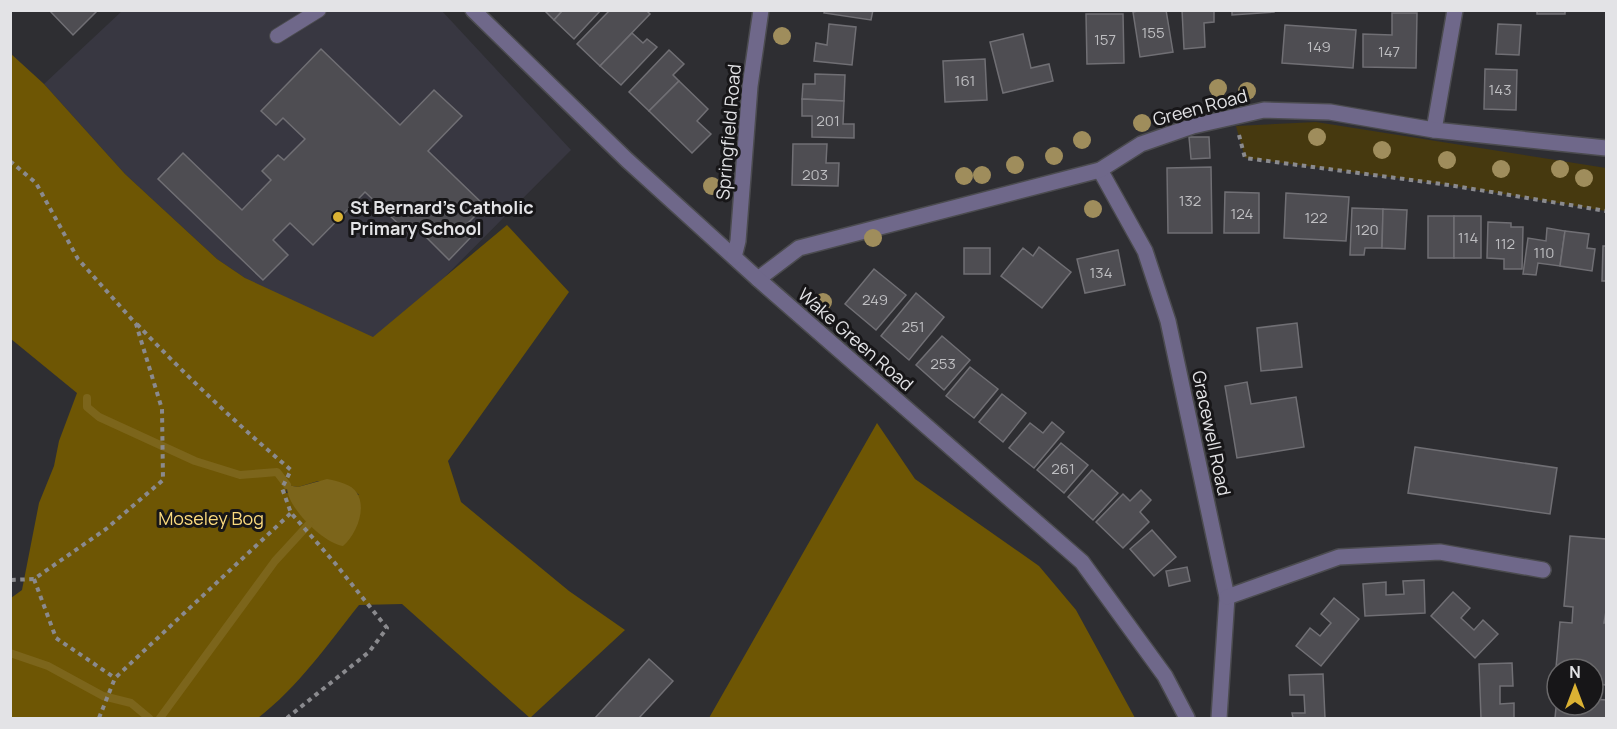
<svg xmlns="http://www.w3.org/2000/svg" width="1617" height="729" font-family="Manrope,sans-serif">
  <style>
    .built { fill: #383741 }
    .green { fill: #46390f }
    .forest { fill: #6e5604; fill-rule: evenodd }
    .water { fill: #7c651b }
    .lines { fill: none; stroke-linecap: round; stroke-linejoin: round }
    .stream { stroke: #7c651b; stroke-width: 8 }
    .building { fill: #4e4d52; stroke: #706f74; stroke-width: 1.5 }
    .service-casing { stroke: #4b4b4f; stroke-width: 16 }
    .minor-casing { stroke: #4b4b4f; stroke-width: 18 }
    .tertiary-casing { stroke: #4b4b4f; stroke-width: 18 }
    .path { stroke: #8a8a8e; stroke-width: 4; stroke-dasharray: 4.5 4.5; stroke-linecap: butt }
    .service { stroke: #6f688a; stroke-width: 14 }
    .minor { stroke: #6f688a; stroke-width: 15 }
    .tertiary { stroke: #6f688a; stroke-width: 15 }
    .tree { fill: #9f8d5c }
    .poi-dot { fill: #dbb233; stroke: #171618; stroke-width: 2 }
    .labels { text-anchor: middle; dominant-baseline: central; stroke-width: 6; stroke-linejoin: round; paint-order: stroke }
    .number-label { font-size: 15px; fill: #bebec1 }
    .street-label { font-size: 18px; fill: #e3e3e6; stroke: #171618 }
    .poi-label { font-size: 18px; font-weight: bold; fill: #e3e3e6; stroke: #171618; text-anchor: start }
    .park-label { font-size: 18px; fill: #fbda7e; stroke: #171618 }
  </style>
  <rect width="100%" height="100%" fill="#2e2e32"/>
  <path class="built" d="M122 11H442L571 150 350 372 245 278 217 259 125 174 44 84Z"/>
  <path class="green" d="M1316 122 1606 168V211L1449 185 1245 158 1236 126Z"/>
  <g class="forest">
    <path d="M10 53 44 84 125 174 217 259 245 278 373 337 507 225 569 292 448 461 461 502 569 591 625 630 530 718 402 604 359 605C328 644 298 687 258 718H11V598L22 590 39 503 54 466 59 441 77 393 11 339ZM318 481C335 482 347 482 359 495L286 493 287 485 298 487Z"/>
    <path d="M877 423 915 479 1039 566 1076 610 1135 718H709Z"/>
  </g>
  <path class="water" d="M327 479C337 481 352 484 357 493 367 509 356 535 343 546 323 543 285 506 287 485L298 487Z"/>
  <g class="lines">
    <g class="stream">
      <path d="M87 398V407L99 417 195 461 240 475 277 472 287 485"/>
      <path d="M10 653 48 666 103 696 131 703 149 718"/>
      <path d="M160 718 275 561 309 524"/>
    </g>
  </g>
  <g class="building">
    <path d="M49 10H98L73 35Z"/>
    <path d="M544 10H563L554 20Z"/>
    <path d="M563 10H601L574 39 554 20Z"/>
    <path d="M610 10H646L650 14 600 66 577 44Z"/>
    <path d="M825 10H873L871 20 824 13Z"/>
    <path d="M1142 10H1166L1173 52 1140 57 1133 12Z"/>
    <path d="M1182 10H1214V22L1204 23 1205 47 1184 49Z"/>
    <path d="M1232 10H1274V12L1232 15Z"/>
    <rect x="1537" y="10" width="28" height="4"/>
    <path d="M1392 13H1417L1416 68 1363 67V34L1392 35Z"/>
    <path d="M1086 14H1123L1124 63 1087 64Z"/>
    <path d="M829 24 856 27 852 65 814 61 816 43 827 45Z"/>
    <path d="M1498 24 1521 25 1519 55 1496 54Z"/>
    <path d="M1285 25 1356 30 1353 68 1282 63Z"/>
    <path d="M632 33 643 43 647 39 657 47 621 85 600 66Z"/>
    <path d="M1023 34 1031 68 1049 64 1053 81 1003 93 990 42Z"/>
    <path d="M321 49 400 125 434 90 462 116 428 151 485 206 463 228 472 236 449 260 416 227 409 234 365 192 313 245 290 223 273 240 288 255 263 280 158 179 183 153 242 210 271 180 262 171 278 155 284 160 305 139 283 118 276 125 261 111Z"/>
    <path d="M669 50 684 64 673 75 679 81 649 111 629 92Z"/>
    <path d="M985 59 987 100 945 102 943 61Z"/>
    <path d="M1485 69 1517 70 1516 110 1484 109Z"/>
    <path d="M815 74 845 75 844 101 802 99 803 84H815Z"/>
    <path d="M679 81 708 109 697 121 711 134 692 153 649 111Z"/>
    <path d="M802 99 844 101 843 124H854V138L812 137V116H802Z"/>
    <path d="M1189 137H1209L1210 158 1191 159Z"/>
    <path d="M793 144H827L826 163H839L838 186 792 185Z"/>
    <path d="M1211 167 1212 233H1168L1167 168Z"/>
    <path d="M1225 192 1259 193V233H1224Z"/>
    <path d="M1286 193 1349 197 1346 241 1284 238Z"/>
    <path d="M1352 208 1383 209 1382 248H1365L1364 255H1350Z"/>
    <path d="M1383 209 1407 210 1405 249 1382 248Z"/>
    <rect x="1428" y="216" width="26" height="42"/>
    <rect x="1454" y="216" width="27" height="42"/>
    <path d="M1488 222 1511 223V227H1523L1522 269H1504V259L1487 258Z"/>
    <path d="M1547 228 1565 231 1560 266 1538 263 1536 275 1523 274 1528 238 1546 241Z"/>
    <path d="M1565 231 1589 234 1587 248 1595 249 1592 271 1560 266Z"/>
    <path d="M1603 246H1606V281H1602Z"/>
    <path d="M1039 247 1071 272 1042 308 1001 276 1023 248 1033 256Z"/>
    <rect x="964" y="248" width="26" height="26"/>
    <path d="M1118 250 1125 285 1085 293 1077 259Z"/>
    <path d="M874 269 906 295 876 330 845 304Z"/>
    <path d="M916 293 944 317 909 360 881 336Z"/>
    <path d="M1297 323 1302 367 1261 371 1257 328Z"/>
    <path d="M942 336 970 360 944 390 916 365Z"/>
    <path d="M970 367 998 389 974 418 946 396Z"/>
    <path d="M1247 382 1251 404 1296 397 1304 447 1237 458 1225 386Z"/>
    <path d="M1002 394 1026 413 1003 442 979 422Z"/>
    <path d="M1052 422 1064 432 1034 468 1009 448 1030 423 1043 433Z"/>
    <path d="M1061 443 1088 465 1064 493 1037 470Z"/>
    <path d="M1415 447 1557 468 1550 514 1408 493Z"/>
    <path d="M1092 470 1118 493 1093 520 1068 497Z"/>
    <path d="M1141 490 1151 500 1140 512 1149 522 1123 548 1096 522 1123 494 1130 501Z"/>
    <path d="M1152 530 1176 557 1154 576 1130 549Z"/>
    <path d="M1570 536 1606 539V611L1604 623H1606V685L1593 684V669H1557V679H1555L1560 622 1572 623 1573 607 1564 606Z"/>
    <path d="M1187 567 1190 581 1169 586 1166 571Z"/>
    <path d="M1424 580 1425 613 1365 616 1363 584 1386 582V595L1404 594 1403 581Z"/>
    <path d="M1453 592 1470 608 1461 618 1474 630 1483 620 1498 634 1475 658 1431 616Z"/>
    <path d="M1334 598 1359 619 1321 666 1296 646 1310 628 1320 636 1331 623 1321 614Z"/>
    <path d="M649 659 673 681 639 718H595Z"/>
    <path d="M1512 663 1513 686H1500V704L1514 703V718H1481L1479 664Z"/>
    <path d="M1323 674 1325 718H1293L1292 713H1305L1304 695H1290L1289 675Z"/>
    <path d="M1557 698V705H1593V699L1606 700V718H1555Z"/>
  </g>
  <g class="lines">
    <defs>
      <path id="service" d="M277 36 319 10"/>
      <g id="minor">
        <path d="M1434 130 1455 10"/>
        <path d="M1100 170 1145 251 1168 321 1227 597 1219 718"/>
        <path d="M758 279 799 248 1100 170 1141 144 1193 126 1264 110 1330 112 1434 130 1606 148"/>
        <path d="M1227 597 1339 557 1440 552 1543 570"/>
      </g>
      <g id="tertiary">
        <path d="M473 10 627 160 758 279 1082 562 1165 676 1187 718"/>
        <path d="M734 257 738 241 750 86 761 10"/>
      </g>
    </defs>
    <use href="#service" class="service-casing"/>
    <use href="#minor" class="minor-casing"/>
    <use href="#tertiary" class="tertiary-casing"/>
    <g class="path">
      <path d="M1239 135 1245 158 1449 185 1606 211"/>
      <path d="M10 161 36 183 78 259 136 324 162 409 163 480 106 529 34 579 10 580"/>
      <path d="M137 324C186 376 237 424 291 470L282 488 291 513 334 562 387 628 369 652 287 718"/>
      <path d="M34 579 56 638 115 678"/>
      <path d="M99 718 115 678 291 513"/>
    </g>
    <use href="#service" class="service"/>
    <use href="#minor" class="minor"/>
    <use href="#tertiary" class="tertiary"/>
  </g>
  <g class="tree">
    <circle cx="782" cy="36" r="9"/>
    <circle cx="1218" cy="88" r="9"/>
    <circle cx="1247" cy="91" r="9"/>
    <circle cx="1142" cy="123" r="9"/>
    <circle cx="1317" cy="137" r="9"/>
    <circle cx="1082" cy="140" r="9"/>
    <circle cx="1382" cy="150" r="9"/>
    <circle cx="1054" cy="156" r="9"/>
    <circle cx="1447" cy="160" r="9"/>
    <circle cx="1015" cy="165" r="9"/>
    <circle cx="1501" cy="169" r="9"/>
    <circle cx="1560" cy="169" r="9"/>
    <circle cx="982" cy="175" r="9"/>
    <circle cx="964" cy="176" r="9"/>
    <circle cx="1584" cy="178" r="9"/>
    <circle cx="712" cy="186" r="9"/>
    <circle cx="1093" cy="209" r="9"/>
    <circle cx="873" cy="238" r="9"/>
    <circle cx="823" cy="302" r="9"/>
  </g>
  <circle class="poi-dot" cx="338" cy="217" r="6"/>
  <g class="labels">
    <g class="number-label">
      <text x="1153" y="32">155</text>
      <text x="1105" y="39">157</text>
      <text x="1319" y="46">149</text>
      <text x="1389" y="51">147</text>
      <text x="965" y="80">161</text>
      <text x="1500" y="89">143</text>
      <text x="828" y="120">201</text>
      <text x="815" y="174">203</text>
      <text x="1190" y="200">132</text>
      <text x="1242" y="213">124</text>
      <text x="1316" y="217">122</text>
      <text x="1367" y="229">120</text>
      <text x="1468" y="237">114</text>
      <text x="1505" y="243">112</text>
      <text x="1544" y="252">110</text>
      <text x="1101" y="272">134</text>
      <text x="875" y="299">249</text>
      <text x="913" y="326">251</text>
      <text x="943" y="363">253</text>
      <text x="1063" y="468">261</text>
    </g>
    <g class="street-label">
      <text transform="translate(1200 107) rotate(-15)">Green Road</text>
      <text transform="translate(728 132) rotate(-85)">Springfield Road</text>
      <text transform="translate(856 339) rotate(41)">Wake Green Road</text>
      <text transform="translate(1212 433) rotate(78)">Gracewell Road</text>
    </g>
    <g class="poi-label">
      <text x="350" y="207">St Bernard's Catholic<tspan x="350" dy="21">Primary School</tspan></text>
    </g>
    <g class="park-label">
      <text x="211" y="518">Moseley Bog</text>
    </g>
  </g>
  <rect width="1617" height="729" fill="none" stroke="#e3e3e6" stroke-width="24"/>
  <g transform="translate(1575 687)"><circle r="28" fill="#171618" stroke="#69686a" stroke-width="1.5"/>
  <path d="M0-4.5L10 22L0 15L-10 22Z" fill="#dbb233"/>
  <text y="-9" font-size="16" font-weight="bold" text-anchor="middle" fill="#e3e3e6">N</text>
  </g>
</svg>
